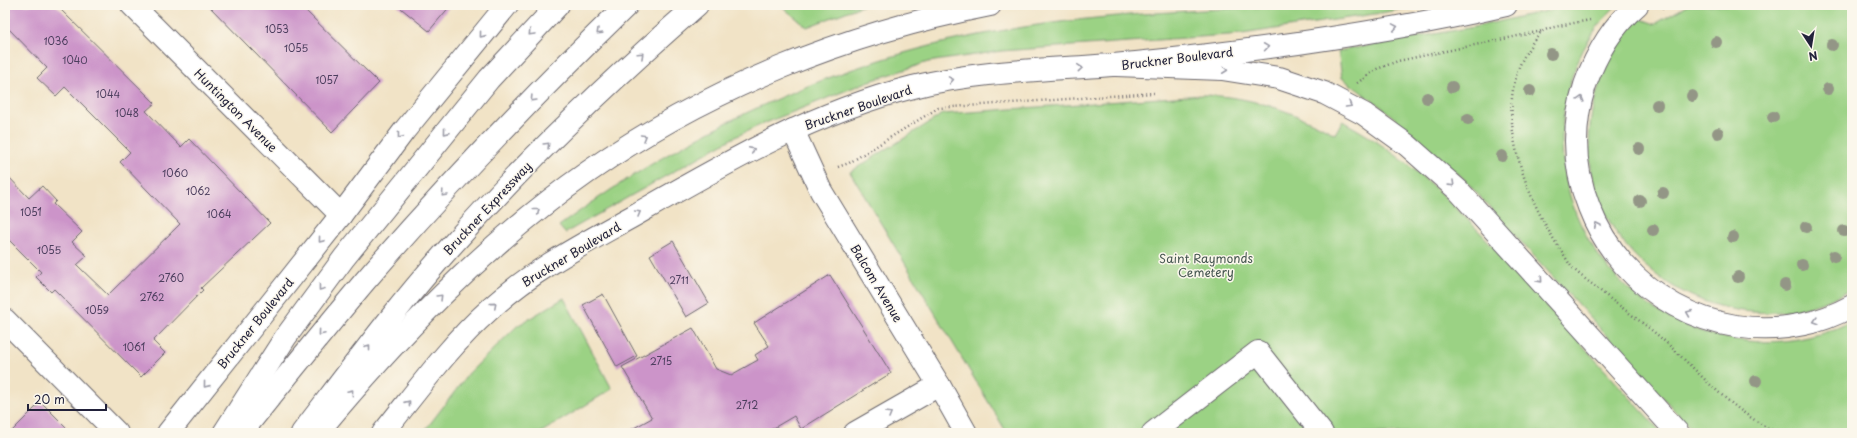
<svg xmlns="http://www.w3.org/2000/svg" width="1857" height="438" font-family="'Playpen Sans',sans-serif">
  <style>
    .green { fill: #9bd284; stroke: #5e7a60 }
    .building { fill: #cc94c9 }
    .lines { fill: none; stroke-linecap: round; stroke-linejoin: round }
    .minor-casing { stroke: #6a666c; stroke-width: 24 }
    .major-casing { stroke: #6a666c; stroke-width: 24 }
    .highway-casing { stroke: #6a666c; stroke-width: 24 }
    .path { stroke: #6a666c; stroke-width: 2.5; stroke-dasharray: 1 3; stroke-linecap: butt }
    .minor { stroke: #fff; stroke-width: 22 }
    .major { stroke: #fff; stroke-width: 22 }
    .highway { stroke: #fff; stroke-width: 22 }
    .tree { fill: #939686 }
    .oneway { stroke: #9c9ca7 }
    .labels { text-anchor: middle; dominant-baseline: central; stroke-width: 3; stroke-linejoin: round; paint-order: stroke }
    .number-label { font-size: 10px; fill: #4c3e5e }
    .street-label { font-size: 12px; fill: #22223b; stroke: #fbf7ec }
    .park-label { font-size: 12px; fill: #465751; stroke: #fbf7ec }
  </style>
  <rect width="100%" height="100%" fill="#fbf7ec"/>
  <filter id="ink" filterUnits="userSpaceOnUse"><feTurbulence type="fractalNoise" baseFrequency=".025" numOctaves="2"/><feDisplacementMap in="SourceGraphic" scale="8" xChannelSelector="R" yChannelSelector="G"/><feConvolveMatrix kernelMatrix="1 2 1 2 8 2 1 2 1" color-interpolation-filters="sRGB"/></filter>
  <filter id="wash" filterUnits="userSpaceOnUse"><feTurbulence type="fractalNoise" baseFrequency=".012" numOctaves="4" result="noise"/><feDisplacementMap in="SourceGraphic" scale="16" xChannelSelector="R" yChannelSelector="G"/><feGaussianBlur stdDeviation="0.9" result="paint"/><feColorMatrix in="noise" values="0 0 0 0 0 0 0 0 0 0 0 0 0 0 0 0 0 1.4 0 .05"/><feComposite in="paint" operator="in"/></filter>
  <g filter="url(#wash)">
    <rect width="100%" height="100%" fill="#f1e3c6"/>
    <g class="green">
      <path d="M780 5H864L807 27Z"/>
      <path d="M1297 5H1422L1381 13 1242 34 1001 51 928 62 867 82 758 126 733 138 565 233 559 226C684 134 826 65 979 35 1083 14 1192 11 1297 5Z"/>
      <path d="M1573 5H1617C1589 31 1571 68 1565 105 1546 217 1621 320 1732 339 1772 346 1816 340 1852 321V433H1695L1463 178 1385 110 1342 78 1338 51 1474 27Z"/>
      <path d="M1688 5H1852V289C1837 297 1821 304 1804 308 1714 330 1613 270 1593 178 1580 120 1601 62 1638 18L1655 24Z"/>
      <path d="M1202 95C1250 96 1293 111 1335 134L1342 121C1418 161 1475 226 1532 289 1575 337 1618 385 1662 433H1007L850 172 943 114Z"/>
      <path d="M564 298 612 389 540 433H423L469 373 517 326Z"/>
    </g>
    <g id="blocks">
      <g class="building">
        <path d="M5 5H56L155 103 146 111 181 147 189 139 270 223 201 288 203 290 153 341 165 353 141 377 54 289 51 292 36 277 41 272 5 236V173L29 198 42 186 56 201 53 204 82 232 72 242 87 256 77 265 108 295 180 224 120 162 130 152 65 87 56 96 37 78 47 68 5 25Z"/>
        <path d="M208 5H300L379 83 332 132Z"/>
        <path d="M397 5H451L429 31Z"/>
        <path d="M673 241 709 303 686 317 650 255Z"/>
        <path d="M830 275 891 373 801 429 794 416 765 433H625L652 418 622 367 693 328 716 369 731 375 758 360 755 355 769 346 754 323Z"/>
        <path d="M603 294 637 356 617 367 583 305Z"/>
        <path d="M41 402 72 433H10Z"/>
      </g>
    </g>
  </g>
  <g filter="url(#ink)">
    <use href="#blocks" fill-opacity="0" stroke="#6a666c" stroke-width="1"/>
    <g class="lines">
      <defs>
        <g id="minor">
          <path d="M132 5 341 215"/>
          <path d="M793 130 821 191 939 385 966 433"/>
          <path d="M5 320 117 433"/>
          <path d="M855 433 939 385"/>
          <path d="M1153 433 1258 352 1322 433"/>
        </g>
        <g id="major">
          <path d="M168 433 341 215 404 131 507 5"/>
          <path d="M383 433C417 391 449 346 489 310 532 270 585 243 635 215 724 164 813 112 913 87 985 69 1062 70 1136 63 1260 50 1385 33 1506 5"/>
        </g>
        <g id="highway">
          <path d="M1637 5C1611 27 1596 54 1585 85 1572 126 1573 167 1589 207 1622 293 1713 344 1804 324 1821 321 1837 314 1852 306"/>
          <path d="M1116 65 1222 69 1279 78 1324 93 1364 114 1407 145 1459 191 1678 433"/>
          <path d="M224 433 285 338 344 258 489 79 558 5"/>
          <path d="M241 433C282 382 323 331 365 281 448 185 536 93 627 5"/>
          <path d="M302 433C351 369 399 304 453 244 528 159 611 80 697 5"/>
          <path d="M317 433C397 337 485 244 588 172 708 88 847 33 990 5"/>
        </g>
      </defs>
      <use href="#minor" class="minor-casing"/>
      <use href="#major" class="major-casing"/>
      <use href="#highway" class="highway-casing"/>
      <g class="path">
        <path d="M1662 8 1670 5"/>
        <path d="M1590 20C1580 22 1549 27 1543 31 1536 35 1530 47 1526 53 1491 111 1526 198 1560 249 1564 254 1567 261 1571 266 1577 273 1585 279 1592 284 1614 303 1639 319 1661 338 1701 373 1728 409 1778 433"/>
        <path d="M1357 83 1377 69 1398 61 1542 31"/>
        <path d="M838 167 849 163 938 108 1154 93"/>
      </g>
      <use href="#minor" class="minor"/>
      <use href="#major" class="major"/>
      <use href="#highway" class="highway"/>
    </g>
    <g class="tree">
      <circle cx="1716" cy="42" r="6"/>
      <circle cx="1832" cy="45" r="6"/>
      <circle cx="1551" cy="54" r="6"/>
      <circle cx="1452" cy="87" r="6"/>
      <circle cx="1828" cy="89" r="6"/>
      <circle cx="1530" cy="91" r="6"/>
      <circle cx="1692" cy="96" r="6"/>
      <circle cx="1427" cy="98" r="6"/>
      <circle cx="1657" cy="105" r="6"/>
      <circle cx="1773" cy="117" r="6"/>
      <circle cx="1468" cy="119" r="6"/>
      <circle cx="1718" cy="133" r="6"/>
      <circle cx="1639" cy="149" r="6"/>
      <circle cx="1502" cy="156" r="6"/>
      <circle cx="1663" cy="193" r="6"/>
      <circle cx="1640" cy="201" r="6"/>
      <circle cx="1806" cy="227" r="6"/>
      <circle cx="1653" cy="230" r="6"/>
      <circle cx="1844" cy="231" r="6"/>
      <circle cx="1733" cy="237" r="6"/>
      <circle cx="1834" cy="256" r="6"/>
      <circle cx="1802" cy="265" r="6"/>
      <circle cx="1738" cy="277" r="6"/>
      <circle cx="1785" cy="285" r="6"/>
      <circle cx="1756" cy="381" r="6"/>
    </g>
    <defs><path id="oneway-chevron" d="M-2-3.5L2.5 0L-2 3.5" fill="none" stroke-width="1.6" stroke-linecap="round" stroke-linejoin="round"/></defs>
    <g class="oneway">
      <use href="#oneway-chevron" transform="translate(1395 27) rotate(-10)"/>
      <use href="#oneway-chevron" transform="translate(599 32) rotate(136)"/>
      <use href="#oneway-chevron" transform="translate(531 33) rotate(133)"/>
      <use href="#oneway-chevron" transform="translate(482 35) rotate(129)"/>
      <use href="#oneway-chevron" transform="translate(1266 47) rotate(-8)"/>
      <use href="#oneway-chevron" transform="translate(641 55) rotate(-43)"/>
      <use href="#oneway-chevron" transform="translate(1080 68) rotate(-5)"/>
      <use href="#oneway-chevron" transform="translate(1225 70) rotate(6)"/>
      <use href="#oneway-chevron" transform="translate(951 80) rotate(-10)"/>
      <use href="#oneway-chevron" transform="translate(533 99) rotate(134)"/>
      <use href="#oneway-chevron" transform="translate(1581 99) rotate(-74)"/>
      <use href="#oneway-chevron" transform="translate(1349 105) rotate(30)"/>
      <use href="#oneway-chevron" transform="translate(446 132) rotate(129)"/>
      <use href="#oneway-chevron" transform="translate(400 136) rotate(127)"/>
      <use href="#oneway-chevron" transform="translate(644 137) rotate(-30)"/>
      <use href="#oneway-chevron" transform="translate(547 145) rotate(-45)"/>
      <use href="#oneway-chevron" transform="translate(752 150) rotate(-26)"/>
      <use href="#oneway-chevron" transform="translate(1452 184) rotate(44)"/>
      <use href="#oneway-chevron" transform="translate(444 194) rotate(133)"/>
      <use href="#oneway-chevron" transform="translate(537 211) rotate(-39)"/>
      <use href="#oneway-chevron" transform="translate(638 213) rotate(-30)"/>
      <use href="#oneway-chevron" transform="translate(1597 225) rotate(-115)"/>
      <use href="#oneway-chevron" transform="translate(321 240) rotate(129)"/>
      <use href="#oneway-chevron" transform="translate(1540 280) rotate(48)"/>
      <use href="#oneway-chevron" transform="translate(321 288) rotate(128)"/>
      <use href="#oneway-chevron" transform="translate(440 297) rotate(-45)"/>
      <use href="#oneway-chevron" transform="translate(494 305) rotate(-41)"/>
      <use href="#oneway-chevron" transform="translate(1689 313) rotate(-158)"/>
      <use href="#oneway-chevron" transform="translate(1816 321) rotate(164)"/>
      <use href="#oneway-chevron" transform="translate(321 333) rotate(130)"/>
      <use href="#oneway-chevron" transform="translate(368 347) rotate(-52)"/>
      <use href="#oneway-chevron" transform="translate(206 385) rotate(129)"/>
      <use href="#oneway-chevron" transform="translate(351 392) rotate(-49)"/>
      <use href="#oneway-chevron" transform="translate(408 403) rotate(-51)"/>
      <use href="#oneway-chevron" transform="translate(889 414) rotate(-30)"/>
    </g>
  </g>
  <g class="labels">
    <g class="number-label">
      <text x="277" y="28">1053</text>
      <text x="56" y="40">1036</text>
      <text x="296" y="47">1055</text>
      <text x="75" y="59">1040</text>
      <text x="327" y="79">1057</text>
      <text x="108" y="93">1044</text>
      <text x="127" y="112">1048</text>
      <text x="175" y="172">1060</text>
      <text x="198" y="190">1062</text>
      <text x="31" y="211">1051</text>
      <text x="219" y="213">1064</text>
      <text x="49" y="249">1055</text>
      <text x="171" y="277">2760</text>
      <text x="679" y="279">2711</text>
      <text x="152" y="296">2762</text>
      <text x="97" y="309">1059</text>
      <text x="134" y="346">1061</text>
      <text x="661" y="360">2715</text>
      <text x="747" y="404">2712</text>
    </g>
    <g class="street-label">
      <text transform="translate(1177 58) rotate(-7)">Bruckner Boulevard</text>
      <text transform="translate(858 107) rotate(-19)">Bruckner Boulevard</text>
      <text transform="translate(236 110) rotate(45)">Huntington Avenue</text>
      <text transform="translate(487 208) rotate(-47)">Bruckner Expressway</text>
      <text transform="translate(571 254) rotate(-31)">Bruckner Boulevard</text>
      <text transform="translate(877 283) rotate(59)">Balcom Avenue</text>
      <text transform="translate(255 323) rotate(-51)">Bruckner Boulevard</text>
    </g>
    <g class="park-label">
      <text x="1206" y="258">Saint Raymonds<tspan x="1206" dy="14">Cemetery</tspan></text>
    </g>
  </g>
  <rect width="1857" height="438" fill="none" stroke="#fbf7ec" stroke-width="20"/>
  <g transform="translate(1811 46) rotate(168)" stroke="#fbf7ec" stroke-width="3" paint-order="stroke">
  <path d="M0-3L7 15L0 10L-7 15Z" fill="#22223b"/>
  <text y="-6" font-size="11" font-weight="bold" text-anchor="middle" fill="#22223b">N</text>
  </g>
  <path d="M28 404v6h78v-6" fill="none" stroke="#22223b" stroke-width="2"/>
  <text x="34" y="404" font-size="12" fill="#22223b" stroke="#fbf7ec" stroke-width="3" paint-order="stroke">20 m</text>
</svg>
